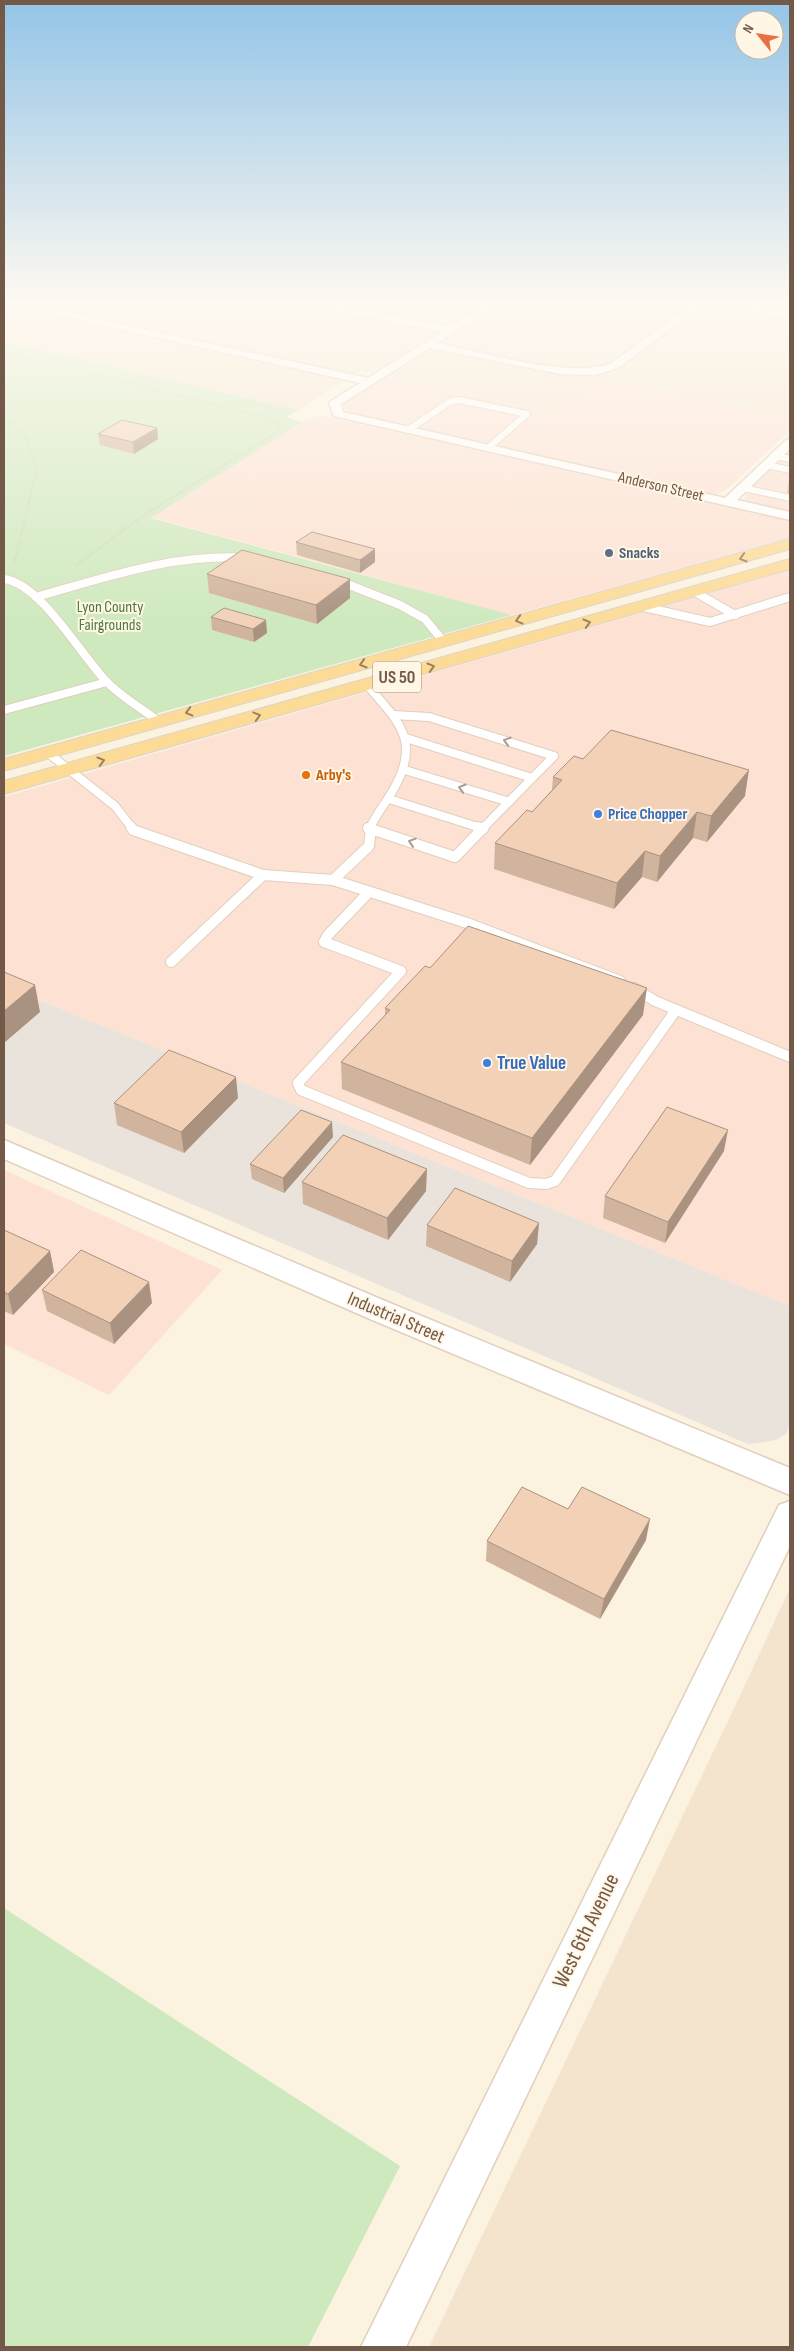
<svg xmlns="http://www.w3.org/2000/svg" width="794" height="2351" font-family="'Sofia Sans Condensed',sans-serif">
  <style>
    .residential { fill: #f4e4ce }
    .commercial { fill: #fde1d3 }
    .industrial { fill: #eae3db }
    .green { fill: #cee9be }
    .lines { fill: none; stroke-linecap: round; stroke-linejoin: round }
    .service-far2-casing { stroke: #e0cfbc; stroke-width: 8 }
    .service-far1-casing { stroke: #e0cfbc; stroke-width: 10 }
    .service-casing { stroke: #e0cfbc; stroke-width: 12 }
    .minor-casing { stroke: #e0cfbc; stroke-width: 3 }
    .tertiary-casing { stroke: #e0cfbc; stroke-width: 3 }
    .primary-casing { stroke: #dbd4cf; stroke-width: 2 }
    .path { stroke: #d6b59b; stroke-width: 2; stroke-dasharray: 0.5 2; stroke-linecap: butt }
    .service-far2 { stroke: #fff; stroke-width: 6 }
    .service-far1 { stroke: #fff; stroke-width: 8 }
    .service { stroke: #fff; stroke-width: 10 }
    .minor { fill: #fff; fill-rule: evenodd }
    .tertiary { fill: #fff; fill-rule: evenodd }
    .primary { fill: #fcdb97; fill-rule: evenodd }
    .wall { fill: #d0b49d }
    .shaded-wall { fill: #a99280 }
    .building { fill: #f2d1b7; stroke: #a99280 }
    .oneway { stroke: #9c805f }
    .oneway2 { stroke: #ab9b91 }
    .service-dot { fill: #5c6f8a; stroke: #fff6e6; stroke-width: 2 }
    .food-dot { fill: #e8710a; stroke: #fff6e6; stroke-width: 2 }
    .shop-dot { fill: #3f7fe0; stroke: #fff6e6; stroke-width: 2 }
    .labels { text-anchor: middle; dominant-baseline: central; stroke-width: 4; stroke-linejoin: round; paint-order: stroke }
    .far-street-label { font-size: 16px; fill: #735947; stroke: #fff6e6 }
    .far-service-label { font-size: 16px; font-weight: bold; fill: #4e5e75; stroke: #fff6e6; text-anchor: start }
    .far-park-label { font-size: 16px; fill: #4d793f; stroke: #fff6e6 }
    .far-food-label { font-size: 16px; font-weight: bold; fill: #c56008; stroke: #fff6e6; text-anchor: start }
    .far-shop-label { font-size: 16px; font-weight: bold; fill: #366cbe; stroke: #fff6e6; text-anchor: start }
    .shield { fill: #fff6e6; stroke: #9d8877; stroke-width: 1 }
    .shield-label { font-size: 18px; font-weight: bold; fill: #735947 }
    .shop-label { font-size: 19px; font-weight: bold; fill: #366cbe; stroke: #fff6e6; text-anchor: start }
    .street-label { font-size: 19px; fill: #735947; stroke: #fff6e6 }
    .near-street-label { font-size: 22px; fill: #735947; stroke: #fff6e6 }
  </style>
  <rect width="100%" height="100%" fill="#fcf2e0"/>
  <g class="residential">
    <path d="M4 299H790V418L604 379 558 414 361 370 299 410 4 342Z"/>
    <path d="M790 1588V2347H429L737 1702Z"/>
  </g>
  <g class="commercial">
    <path d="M386 376 558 414 604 379 790 418V431L725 491 715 495 707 494 353 413 344 408V403Z"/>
    <path d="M321 415 777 518 790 523V538L512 615 151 517 302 422Z"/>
    <path d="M790 451V513L755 505 744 500 747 493Z"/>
    <path d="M790 570V1306L4 986V797Z"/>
    <path d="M4 1170 222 1270 109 1395 4 1344Z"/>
  </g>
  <path class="industrial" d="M4 986 790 1306V1425L786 1434 775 1440 765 1442 748 1444 736 1439 4 1123Z"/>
  <g class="green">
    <path d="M4 342 299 410 286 417 302 422 151 518 512 615 4 756Z"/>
    <path d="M4 1908 400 2166 308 2347H4Z"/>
  </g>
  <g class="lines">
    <defs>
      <g id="service-far2">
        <path d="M408 430 451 401 459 400 527 414 488 448"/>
        <path d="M776 456 790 459"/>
        <path d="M767 465 790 470"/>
        <path d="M743 488 790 498"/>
      </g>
      <g id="service-far1">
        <path d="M4 579C41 584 80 654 106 681 120 696 141 708 158 721"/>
        <path d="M337 580 400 605 425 619 443 641"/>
        <path d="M695 592 735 615"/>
        <path d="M36 597C107 577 175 553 249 558"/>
        <path d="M644 607 710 622 790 597"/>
        <path d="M367 685C400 723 422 742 392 792 385 804 375 816 370 828"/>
        <path d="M4 710 107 682"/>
        <path d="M393 715 429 717 554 756 483 828"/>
        <path d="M406 738 532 778"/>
        <path d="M48 753 115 806 132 828"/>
        <path d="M405 770 509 802"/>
        <path d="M389 799 481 828"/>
      </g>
      <g id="service">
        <path d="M131 827 133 830 263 875 171 962"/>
        <path d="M477 827 483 829"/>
        <path d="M368 828 455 857 484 827"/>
        <path d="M263 875 333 880 467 923 620 981"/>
        <path d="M333 880 369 846 371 827"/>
        <path d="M369 892 328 935 324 942 401 971 298 1083 301 1090 529 1183 546 1184 555 1181 676 1010"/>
        <path d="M634 988 655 1001 790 1057"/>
      </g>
      <path id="minor" d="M4 299 368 378 442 332 293 302 288 299H306L449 327 495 299H506L438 343C485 353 566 378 610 364L700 299H713L790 313V319L706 303 618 368 595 375 560 374 430 348 341 404 343 412 725 498 786 440 790 439V449L737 500 790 512V520L334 416 329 403 331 401 360 383 4 303Z"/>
      <g id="tertiary">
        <path d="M4 1140 390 1303 790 1468V1495L370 1319 4 1159Z"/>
        <path d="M790 1501V1546L406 2347H361L779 1505Z"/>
      </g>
      <g id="primary">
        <path d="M790 539V549L4 771V759Z"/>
        <path d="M790 559V569L4 794V781Z"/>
      </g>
    </defs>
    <use href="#service-far2" class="service-far2-casing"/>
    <use href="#service-far1" class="service-far1-casing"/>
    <use href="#service" class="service-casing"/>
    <use href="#minor" class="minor-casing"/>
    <use href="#tertiary" class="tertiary-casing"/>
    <use href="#primary" class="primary-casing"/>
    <g class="path">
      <path d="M4 352 264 417 278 425 279 428 271 436 147 513 75 566"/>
      <path d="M4 416 23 432 37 469 14 564"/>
    </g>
    <use href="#service-far2" class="service-far2"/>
    <use href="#service-far1" class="service-far1"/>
    <use href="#service" class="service"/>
    <use href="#minor" class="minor"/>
    <use href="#tertiary" class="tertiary"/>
    <use href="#primary" class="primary"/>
  </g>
  <g class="wall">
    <path d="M157 428 158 439 134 454 100 445 98 434Z"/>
    <path d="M790 479V494L787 493 789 481Z"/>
    <path d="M296 542 375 562 360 573 297 555Z"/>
    <path d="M207 574 350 598 317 624 209 593Z"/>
    <path d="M211 617 267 633 254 642 212 630Z"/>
    <path d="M583 759 745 796 707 842 693 838 657 882 642 877 614 909 494 869 495 843 532 812 552 790 553 777Z"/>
    <path d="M430 968 643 1015 530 1165 342 1089 341 1062 385 1015V1008Z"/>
    <path d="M238 1098 184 1153 117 1125 114 1103Z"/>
    <path d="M333 1137 284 1193 252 1179 250 1164Z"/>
    <path d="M724 1151 665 1243 603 1218 605 1196Z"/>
    <path d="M302 1182 426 1191 388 1240 303 1204Z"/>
    <path d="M539 1223 537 1244 510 1282 426 1246 427 1225Z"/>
    <path d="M4 1230 50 1251 54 1272 13 1315 4 1311Z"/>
    <path d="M42 1290 152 1303 114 1344 47 1311Z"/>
    <path d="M568 1509 646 1540 600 1619 486 1561 487 1541Z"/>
  </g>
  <g class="shaded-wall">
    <path d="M157 428 158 439 134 454 133 442Z"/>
    <path d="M375 549V562L360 573V560Z"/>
    <path d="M350 579V598L317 624 316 605Z"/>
    <path d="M266 620 267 633 254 642 253 629Z"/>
    <path d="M749 770 745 796 707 842 711 816Z"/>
    <path d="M697 812 693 838 657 882 660 856Z"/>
    <path d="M645 851 642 877 614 909 617 883Z"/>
    <path d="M35 985 40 1012 4 1043V1011Z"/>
    <path d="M647 988 643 1015 530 1165 532 1138Z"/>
    <path d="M236 1077 238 1098 184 1153 181 1132Z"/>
    <path d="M332 1122 333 1137 284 1193 283 1178Z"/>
    <path d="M728 1130 724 1151 665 1243 668 1222Z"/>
    <path d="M427 1169 426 1191 388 1240 387 1218Z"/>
    <path d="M539 1223 537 1244 510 1282 512 1261Z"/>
    <path d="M50 1251 54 1272 13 1315 8 1294Z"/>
    <path d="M149 1282 152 1303 114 1344 110 1323Z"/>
    <path d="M650 1519 646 1540 600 1619 604 1599Z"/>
  </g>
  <g class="building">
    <path d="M122 420 157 428 133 442 98 434Z"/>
    <path d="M312 532 375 549 360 560 296 542Z"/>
    <path d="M242 550 350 579 316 605 207 574Z"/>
    <path d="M224 608 266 620 253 629 211 617Z"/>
    <path d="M611 730 749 770 711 816 697 812 660 856 645 851 617 883 495 843 527 810 532 812 562 780 553 777 574 756 583 759Z"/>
    <path d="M468 926 647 988 532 1138 341 1062 390 1010 385 1008 425 966 430 968Z"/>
    <path d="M4 972 35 985 4 1011Z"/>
    <path d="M169 1050 236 1077 181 1132 114 1103Z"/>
    <path d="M667 1107 728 1130 668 1222 605 1196Z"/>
    <path d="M301 1110 332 1122 283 1178 250 1164Z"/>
    <path d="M343 1135 427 1169 387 1218 302 1182Z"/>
    <path d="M455 1188 539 1223 512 1261 427 1225Z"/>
    <path d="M4 1230 50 1251 8 1294 4 1292Z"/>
    <path d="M81 1250 149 1282 110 1323 42 1290Z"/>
    <path d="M522 1487 568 1509 582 1487 650 1519 604 1599 487 1541Z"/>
  </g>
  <defs><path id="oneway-chevron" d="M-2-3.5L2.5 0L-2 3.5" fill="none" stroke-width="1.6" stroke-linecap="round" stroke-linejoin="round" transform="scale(1.25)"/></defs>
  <g class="oneway">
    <use href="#oneway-chevron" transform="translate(743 558) rotate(164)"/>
    <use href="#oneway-chevron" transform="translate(519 620) rotate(165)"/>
    <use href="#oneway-chevron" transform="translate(587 623) rotate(-16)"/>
    <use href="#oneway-chevron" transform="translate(363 664) rotate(164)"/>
    <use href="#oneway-chevron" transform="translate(431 667) rotate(-16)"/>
    <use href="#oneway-chevron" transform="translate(189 712) rotate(165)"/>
    <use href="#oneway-chevron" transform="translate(257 716) rotate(-16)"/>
    <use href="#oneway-chevron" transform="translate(101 761) rotate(-16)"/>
  </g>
  <g class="oneway2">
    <use href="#oneway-chevron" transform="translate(507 741) rotate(-163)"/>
    <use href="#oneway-chevron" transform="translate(462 788) rotate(-163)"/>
    <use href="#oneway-chevron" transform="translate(412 842) rotate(-162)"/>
  </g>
  <linearGradient id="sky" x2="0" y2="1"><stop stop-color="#93c4e7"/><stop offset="0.48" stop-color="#fef9f1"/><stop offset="1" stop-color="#fef9f1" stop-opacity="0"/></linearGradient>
  <rect width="794" height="628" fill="url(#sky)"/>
  <circle class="service-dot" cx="609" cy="553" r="5"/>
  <circle class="food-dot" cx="306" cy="775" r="5"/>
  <g class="shop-dot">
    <circle cx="598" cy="814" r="5"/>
    <circle cx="487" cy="1063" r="5"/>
  </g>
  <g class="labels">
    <g class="far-street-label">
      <text transform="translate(661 487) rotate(13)">Anderson Street</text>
    </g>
    <g class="far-service-label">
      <text x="619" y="553">Snacks</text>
    </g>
    <g class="far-park-label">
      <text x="110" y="607">Lyon County<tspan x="110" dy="18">Fairgrounds</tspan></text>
    </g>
    <g class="far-food-label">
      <text x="316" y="775">Arby's</text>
    </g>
    <g class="far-shop-label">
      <text x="608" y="814">Price Chopper</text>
    </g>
    <rect class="shield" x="373" y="661.5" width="48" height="31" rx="4"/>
    <g class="shield-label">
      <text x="397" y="677">US 50</text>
    </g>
    <g class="shop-label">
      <text x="497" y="1063">True Value</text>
    </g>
    <g class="street-label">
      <text transform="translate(396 1318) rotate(23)">Industrial Street</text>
    </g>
    <g class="near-street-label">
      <text transform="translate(586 1931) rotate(-64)">West 6th Avenue</text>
    </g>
  </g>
  <rect width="794" height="2351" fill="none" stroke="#735947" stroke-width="10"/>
  <g transform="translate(759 35) rotate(300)"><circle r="24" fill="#fff6e6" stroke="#c7b7a6"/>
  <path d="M0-4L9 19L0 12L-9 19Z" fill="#e87042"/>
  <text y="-8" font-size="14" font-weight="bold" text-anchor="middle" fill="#735947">N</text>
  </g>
</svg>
